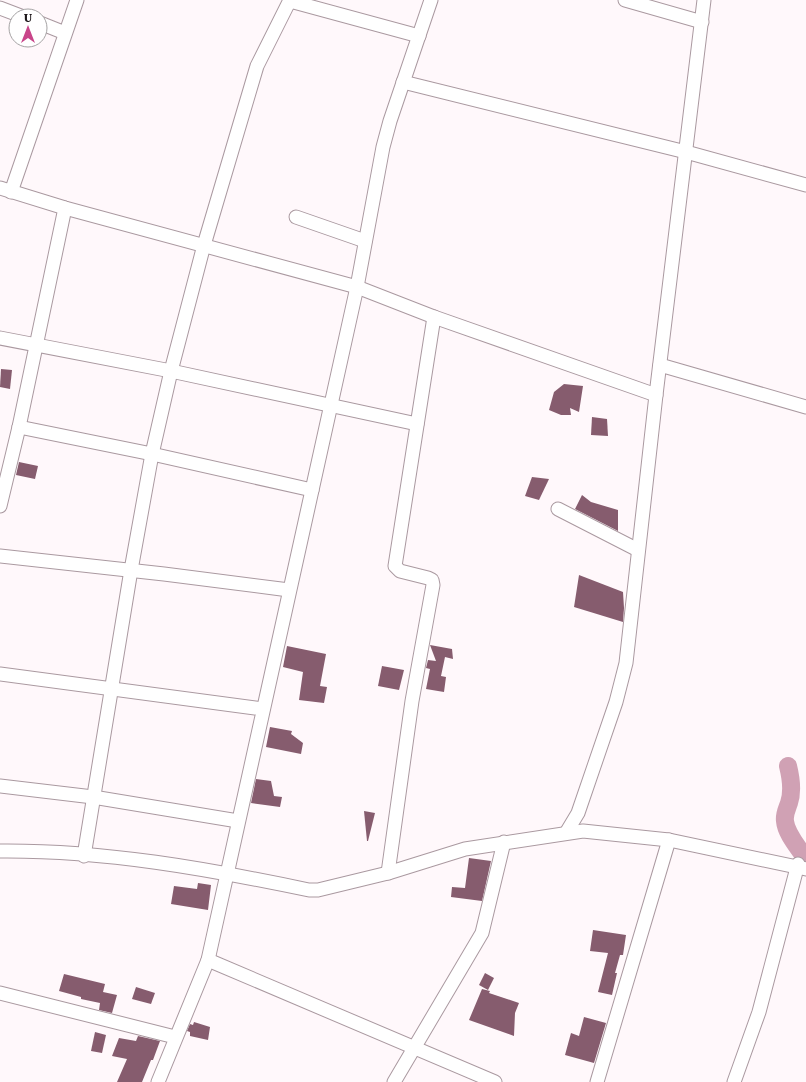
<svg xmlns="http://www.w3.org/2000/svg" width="806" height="1082" font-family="'Roboto Serif',serif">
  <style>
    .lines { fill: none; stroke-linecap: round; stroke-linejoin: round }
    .river { stroke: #d0a1b4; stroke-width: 18 }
    .building { fill: #865c6e }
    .minor-casing { stroke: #aa99a0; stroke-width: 15 }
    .minor { stroke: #fff; stroke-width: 13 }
  </style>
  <rect width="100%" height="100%" fill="#fff8fb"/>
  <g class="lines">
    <path class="river" d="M788 766C791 778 793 791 789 803 787 809 784 814 785 821 786 834 799 848 806 859"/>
  </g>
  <g class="building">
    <path d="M1 369 12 370 10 389 0 387Z"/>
    <path d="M564 384 583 386 579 412 570 408 571 415H561L549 410 554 392Z"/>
    <path d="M592 417 607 419 608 436 591 435Z"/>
    <path d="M19 462 38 466 35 479 16 475Z"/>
    <path d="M532 477 549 479 539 500 525 496Z"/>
    <path d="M582 495 591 502 618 510V531L575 509Z"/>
    <path d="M579 575 623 592 624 608 623 622 574 607Z"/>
    <path d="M430 645 452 649 453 659 445 657 441 676 446 677 444 692 426 689 430 669 426 668 428 660 436 661Z"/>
    <path d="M287 646 326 654 320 686 327 687 324 703 299 700 303 672 283 667Z"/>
    <path d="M382 666 404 670 399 690 378 686Z"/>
    <path d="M270 727 292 731 291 734 303 743 301 754 266 747Z"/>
    <path d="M256 779 271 781 274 796 282 797 280 807 251 803Z"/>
    <path d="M364 811 375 813 368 841H367Z"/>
    <path d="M469 858 491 861 482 901 451 897 452 887 465 888Z"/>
    <path d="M198 883 211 885 208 910 171 904 174 886 197 889Z"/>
    <path d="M593 930 626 935 623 955H620L615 973H617L612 995 598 992 608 953 590 951Z"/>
    <path d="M485 973 494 978 488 990 479 985Z"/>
    <path d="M64 974 105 984 103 992 117 995 112 1013 99 1010 100 1003 81 999V997L59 991Z"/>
    <path d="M136 987 155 993 151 1004 132 999Z"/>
    <path d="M482 989 490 991 489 993 519 1003 515 1013 514 1036 469 1020Z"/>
    <path d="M584 1017 606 1023 594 1063 565 1055 571 1033 579 1036Z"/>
    <path d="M194 1022 210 1027 208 1040 190 1036V1032L187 1031 190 1024 193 1025Z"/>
    <path d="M95 1032 106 1035 102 1053 91 1051Z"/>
    <path d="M138 1036 160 1041 153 1060H151L142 1082H117L127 1059 112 1056 119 1038 136 1041Z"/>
  </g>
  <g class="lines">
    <defs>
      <g id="minor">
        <path d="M625 0 702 22"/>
        <path d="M290 1 419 36"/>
        <path d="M0 8 21 16"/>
        <path d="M40 23 65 33"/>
        <path d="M403 82 686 152 806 185"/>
        <path d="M0 188 65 208 357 287 434 317 656 395"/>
        <path d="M11 192 77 0"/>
        <path d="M296 217 365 241"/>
        <path d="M0 338 171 371 417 424"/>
        <path d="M660 365 806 407"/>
        <path d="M19 427 152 454 312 490"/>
        <path d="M0 506 19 427 65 208"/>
        <path d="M558 509 638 550"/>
        <path d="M0 556 164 574 289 590"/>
        <path d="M0 674 263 709"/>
        <path d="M0 786 93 797 238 821"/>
        <path d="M566 833 578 813 616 702 626 663 656 395 704 0"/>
        <path d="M0 851C103 850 209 869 309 890H318L388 873 465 849 583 831 669 840 806 869"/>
        <path d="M84 856 131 570 152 454 171 371 204 245 257 66 290 0"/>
        <path d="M388 873 412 701 433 585 432 580 428 578 400 571 395 566 434 317"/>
        <path d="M208 960 495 1082"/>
        <path d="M0 993 175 1037"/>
        <path d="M158 1082 208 960 357 287 383 147 390 121 431 0"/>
        <path d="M394 1082 482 933 504 842"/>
        <path d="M597 1082 669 840"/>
        <path d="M734 1082 759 1012 798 864"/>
      </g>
    </defs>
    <use href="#minor" class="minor-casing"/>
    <use href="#minor" class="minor"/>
  </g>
  <g transform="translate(28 28)"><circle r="19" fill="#ffffff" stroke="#a5a3a4"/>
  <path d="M0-3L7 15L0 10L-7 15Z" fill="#c9458a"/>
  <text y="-6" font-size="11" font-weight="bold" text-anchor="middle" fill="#1e181b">U</text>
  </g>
</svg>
